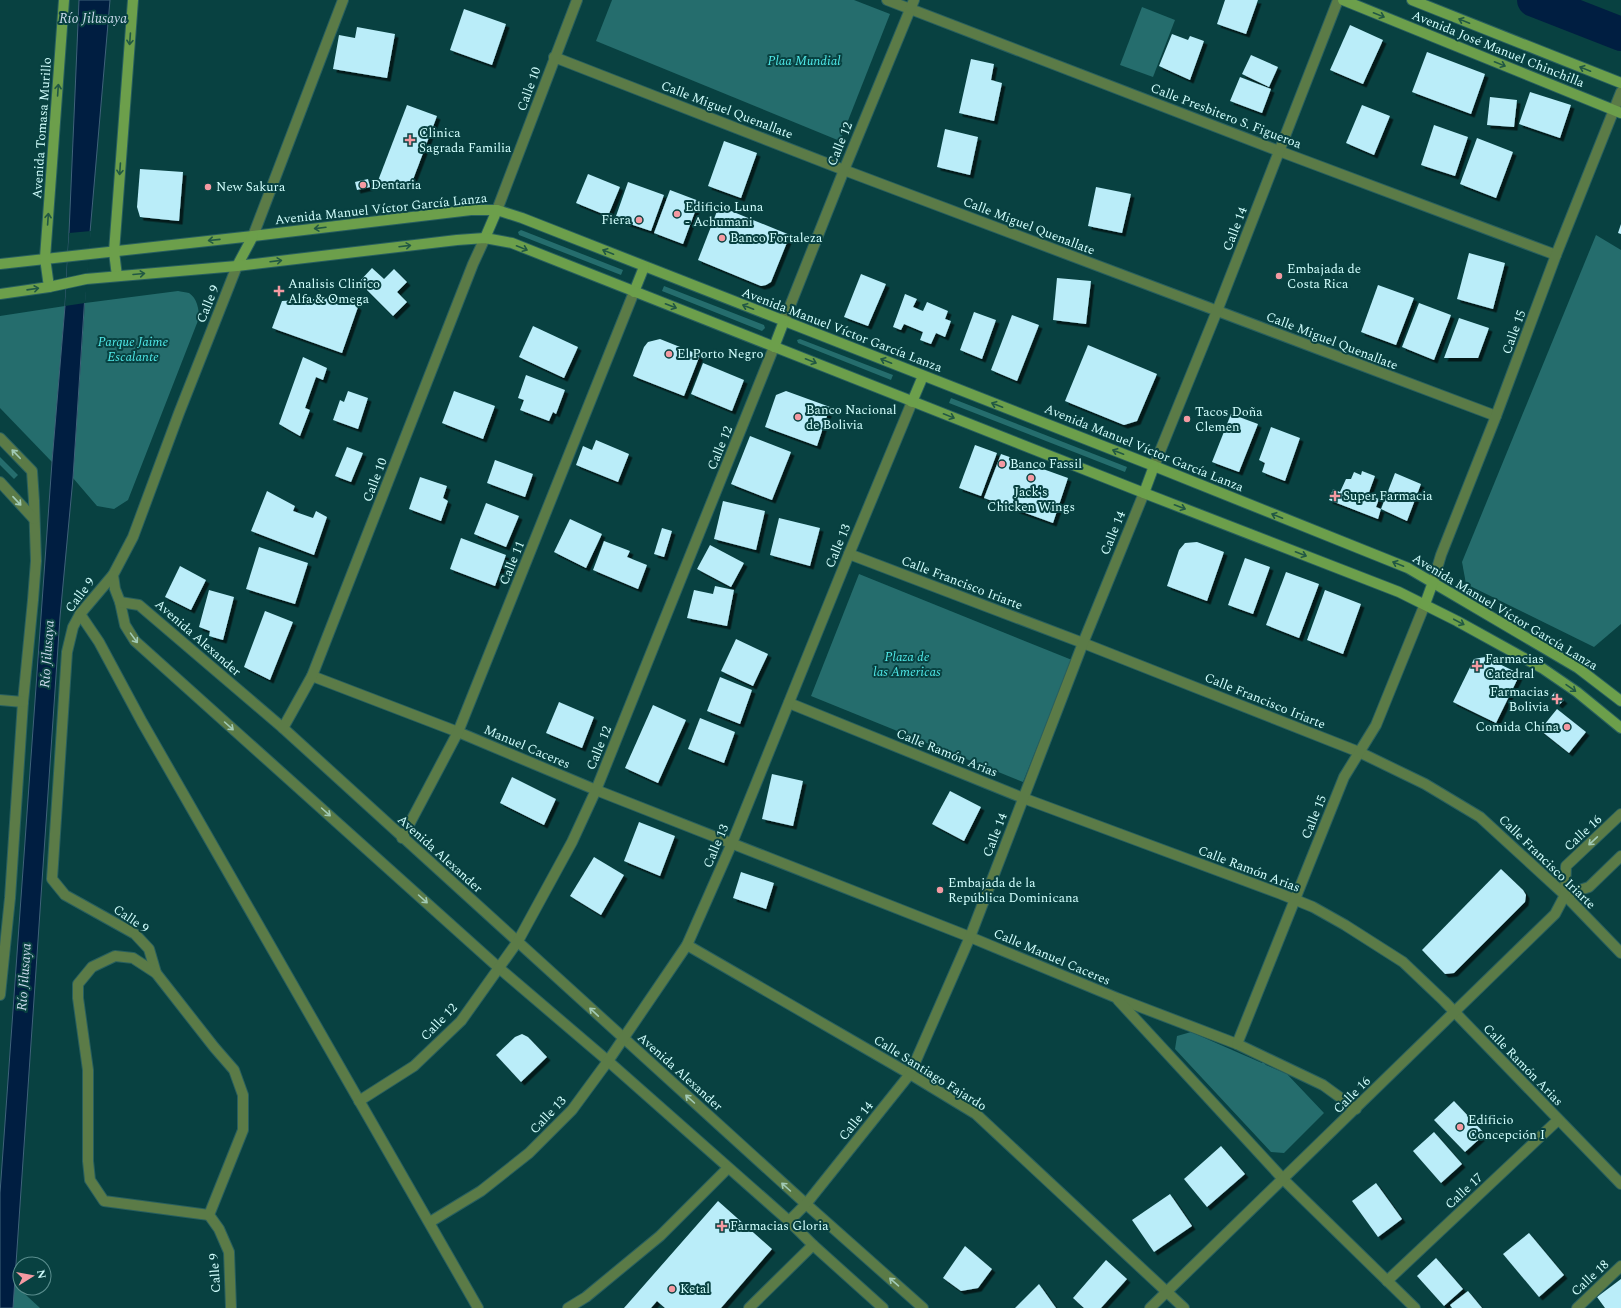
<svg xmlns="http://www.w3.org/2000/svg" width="1621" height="1308" font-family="Spectral,serif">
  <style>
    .green { fill: #256d6d }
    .water { fill: #001e41; stroke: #3f627a }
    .pier { fill: #084141 }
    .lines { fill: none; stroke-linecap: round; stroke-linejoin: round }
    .river { stroke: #001e41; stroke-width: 34 }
    .building { fill: #baedf9; filter: url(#shadow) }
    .minor-casing { stroke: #285f5f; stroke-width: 12 }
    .secondary-casing { stroke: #285f5f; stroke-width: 12 }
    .minor { stroke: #5b7b47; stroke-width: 10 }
    .secondary { stroke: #6c9f4b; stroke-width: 10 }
    .oneway { stroke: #215844 }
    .oneway2 { stroke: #a2cab5 }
    .poi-dot { fill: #f49aa2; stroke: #084141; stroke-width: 1.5 }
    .labels { text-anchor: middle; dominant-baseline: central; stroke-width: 4; stroke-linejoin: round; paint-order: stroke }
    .street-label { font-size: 13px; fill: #d2fffe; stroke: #084141 }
    .park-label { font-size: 13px; font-style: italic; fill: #50e9e8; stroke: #084141 }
    .poi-label { font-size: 13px; fill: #d2fffe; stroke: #084141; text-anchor: start }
    .water-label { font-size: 14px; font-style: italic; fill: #c8d8eb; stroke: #084141 }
  </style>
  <defs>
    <filter id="shadow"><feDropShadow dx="3.5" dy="3.5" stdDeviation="0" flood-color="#0009"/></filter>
  </defs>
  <rect width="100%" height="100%" fill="#084141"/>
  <g class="green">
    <path d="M612 0H854L890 14 840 141 596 41Z"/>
    <path d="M1142 7 1175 20 1153 77 1120 65Z"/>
    <path d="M521 230 623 270 621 275 519 235 518 232Z"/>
    <path d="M1596 235 1621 250V624L1594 647 1466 584 1462 562Z"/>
    <path d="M664 286 764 325 765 328 762 331 662 291Z"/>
    <path d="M178 291C181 292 186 292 189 293 197 298 199 309 199 318L128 500 114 509 97 506 73 478 85 303Z"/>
    <path d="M65 306 52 462 0 408V316Z"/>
    <path d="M800 339 893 375 891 380 798 343 797 340Z"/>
    <path d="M951 398 1127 467 1125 472 949 403Z"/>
    <path d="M0 457 18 475 14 479 0 465Z"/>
    <path d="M859 574 1072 660 1023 782 811 696Z"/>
    <path d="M1191 1032 1262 1063 1263 1062 1266 1065 1287 1074 1324 1113 1284 1153 1271 1152 1175 1049 1177 1036Z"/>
    <path d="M14 1284 40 1308H13Z"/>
  </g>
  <path class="water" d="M79 0H110L86 279 73 478 60 617 13 1308H0V1193L52 462 65 306 69 233Z"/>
  <path class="pier" d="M91 231 85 303 65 306 69 233Z"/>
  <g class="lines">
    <path class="river" d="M1534 0 1621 34"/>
  </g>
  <g class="building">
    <path d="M1225 0H1258L1246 34 1217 24Z"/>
    <path d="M464 9 506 24 492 65 450 50Z"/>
    <path d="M1350 25 1383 40 1363 84 1330 70Z"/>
    <path d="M357 27 395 34 387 78 333 69 339 35 355 38Z"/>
    <path d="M1172 34 1188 40 1190 36 1204 41 1190 80 1159 66Z"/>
    <path d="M1427 52 1485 74 1471 114 1412 92Z"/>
    <path d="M1251 55 1278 67 1269 87 1242 74Z"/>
    <path d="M971 59 994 64 991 80 1002 83 994 121 959 113Z"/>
    <path d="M1240 77 1271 89 1262 113 1230 101Z"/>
    <path d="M1530 92 1571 105 1560 138 1519 124Z"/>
    <path d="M1490 97 1517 100 1514 127 1487 125Z"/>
    <path d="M407 105 437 116 411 185 376 186Z"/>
    <path d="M1362 105 1390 116 1374 155 1346 143Z"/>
    <path d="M1434 125 1468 137 1455 176 1421 165Z"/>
    <path d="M945 129 978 137 970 175 937 167Z"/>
    <path d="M1477 138 1513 152 1496 198 1460 184Z"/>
    <path d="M724 141 757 153 741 198 708 186Z"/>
    <path d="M140 169 183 172 179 221 140 217 137 207Z"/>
    <path d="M588 174 620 187 608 216 576 203Z"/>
    <path d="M368 179 370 187 357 190 355 182Z"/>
    <path d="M628 182 664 195 651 231 615 219Z"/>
    <path d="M1096 187 1131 194 1122 233 1088 226Z"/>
    <path d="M670 190 699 201 683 244 654 233Z"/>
    <path d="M719 206 790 235 771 282 766 285 761 286 698 260Z"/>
    <path d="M1621 224V234L1618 233Z"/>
    <path d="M1469 253 1505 263 1493 309 1457 299Z"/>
    <path d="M372 268 384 279 394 269 407 282 397 292 407 302 393 316 359 282Z"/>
    <path d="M861 274 886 284 868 326 844 317Z"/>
    <path d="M1057 278 1091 281 1086 324 1053 320Z"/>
    <path d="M1378 285 1414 298 1396 345 1361 332Z"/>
    <path d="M905 294 917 299 913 307 923 311 927 302 948 311 945 319 951 321 945 337 936 333 931 344 920 340 923 332 904 324 901 330 893 327Z"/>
    <path d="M348 297 358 307 342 353 272 328 282 301Z"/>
    <path d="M1419 303 1451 315 1434 360 1402 347Z"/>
    <path d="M974 312 996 320 982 359 960 350Z"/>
    <path d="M1012 315 1039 325 1017 381 991 370Z"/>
    <path d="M1459 318 1489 328 1478 358H1444Z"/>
    <path d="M533 326 578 347 564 378 519 357Z"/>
    <path d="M660 339 700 355 684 396 633 376 644 347 648 342Z"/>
    <path d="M1088 345 1157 374 1137 421 1124 425 1065 401Z"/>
    <path d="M303 357 327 368 323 380 316 377 305 408 310 410 300 436 279 424Z"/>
    <path d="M703 363 744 380 732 411 691 394Z"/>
    <path d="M526 375 565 390 556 414 553 412 549 421 520 410 524 400 518 398Z"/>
    <path d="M348 391 368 398 358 429 333 420 340 400 344 402Z"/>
    <path d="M454 391 495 406 483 439 442 423Z"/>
    <path d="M786 391 830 407 817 446 765 427 776 395Z"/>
    <path d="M1231 414 1258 424 1239 472 1212 462Z"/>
    <path d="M1271 427 1300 438 1285 481 1262 472 1265 463 1259 460Z"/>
    <path d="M750 436 791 452 772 500 731 484Z"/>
    <path d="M596 440 629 454 618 482 576 465 583 446 592 450Z"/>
    <path d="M975 445 997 453 981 496 959 488Z"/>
    <path d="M347 447 363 453 351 482 335 476Z"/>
    <path d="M1001 454 1068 478 1053 523 984 498Z"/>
    <path d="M495 460 533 474 525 497 487 483Z"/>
    <path d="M1362 471 1375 476 1368 495 1379 499 1376 507 1381 509 1395 473 1421 484 1407 521 1381 509 1378 519 1329 500 1333 489 1340 492 1346 479H1351L1354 472 1361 475Z"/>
    <path d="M420 477 447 486 443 498 448 501 441 521 409 509Z"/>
    <path d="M267 491 295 506 293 511 313 518 316 511 327 517 314 555 251 531Z"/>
    <path d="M723 501 765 511 756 550 714 539Z"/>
    <path d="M486 503 519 516 506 547 474 534Z"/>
    <path d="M779 518 820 528 810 566 770 555Z"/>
    <path d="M570 519 602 534 586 568 554 552Z"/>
    <path d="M662 528 672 531 664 557 654 554Z"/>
    <path d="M461 538 506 555 495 586 450 569Z"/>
    <path d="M604 541 630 551 627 557 647 565 638 589 593 570Z"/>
    <path d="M1197 542 1224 552 1207 601 1167 586 1179 550 1185 543Z"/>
    <path d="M710 545 744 563 731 587 697 569Z"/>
    <path d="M259 547 308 563 295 604 246 589Z"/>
    <path d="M1245 558 1270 567 1253 614 1228 605Z"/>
    <path d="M180 566 206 580 191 610 165 597Z"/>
    <path d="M1286 572 1319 584 1299 638 1266 625Z"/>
    <path d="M715 586 734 590 727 626 687 618 694 590 713 594Z"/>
    <path d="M209 590 234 597 223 640 209 636 210 631 199 627Z"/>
    <path d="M1325 590 1361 604 1343 654 1307 640Z"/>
    <path d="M265 611 293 622 270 680 244 667Z"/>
    <path d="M736 639 768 654 753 686 721 671Z"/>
    <path d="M1485 657 1520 674 1496 723 1453 702 1474 659Z"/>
    <path d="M720 677 752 690 740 724 707 711Z"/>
    <path d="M1555 692 1564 700 1559 705 1550 698Z"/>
    <path d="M559 702 594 717 582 748 546 733Z"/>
    <path d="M653 705 686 720 658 783 625 768Z"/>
    <path d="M1557 709 1586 732 1569 753 1540 730Z"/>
    <path d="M700 718 735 732 724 763 688 749Z"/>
    <path d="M772 774 803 781 793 826 762 819Z"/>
    <path d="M512 777 556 799 544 825 500 803Z"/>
    <path d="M950 791 981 807 964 841 932 824Z"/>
    <path d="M639 822 675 836 660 876 624 861Z"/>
    <path d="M594 857 624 875 601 915 570 896Z"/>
    <path d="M1501 869 1523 890 1526 895 1525 902 1454 973 1445 974 1422 950Z"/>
    <path d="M741 872 774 883 766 909 733 898Z"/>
    <path d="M522 1034 528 1037 547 1057 521 1082 496 1055 515 1037Z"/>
    <path d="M1454 1101 1485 1134 1465 1152 1434 1120Z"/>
    <path d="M1434 1132 1462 1164 1441 1183 1413 1151Z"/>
    <path d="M1221 1146 1245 1174 1207 1207 1184 1179Z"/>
    <path d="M1376 1183 1402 1219 1378 1237 1352 1201Z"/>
    <path d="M1170 1194 1192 1226 1154 1252 1132 1220Z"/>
    <path d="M718 1201 772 1249 721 1308H665L657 1301 651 1308H624Z"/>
    <path d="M1529 1233 1564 1275 1539 1297 1503 1254Z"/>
    <path d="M965 1246 992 1269 978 1288 961 1291 943 1278Z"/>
    <path d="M1436 1258 1463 1289 1444 1306 1417 1276Z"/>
    <path d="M1106 1260 1127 1279 1101 1308H1084L1073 1298Z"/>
    <path d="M1621 1279V1308H1605L1597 1297Z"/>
    <path d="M1039 1284 1056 1308H1015Z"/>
    <path d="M1468 1291 1482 1308H1452L1450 1305Z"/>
  </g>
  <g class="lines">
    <defs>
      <g id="minor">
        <path d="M887 0 1279 151 1556 255"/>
        <path d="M554 57 844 170 1496 416"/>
        <path d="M497 210 577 0"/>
        <path d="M253 236 343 0"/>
        <path d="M237 266 179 413 133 537 113 575 115 589 120 602 125 625 135 641 499 968 608 1061 789 1221 813 1245 883 1308"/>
        <path d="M784 321 844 170 914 0"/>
        <path d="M0 438 32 471 34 501 36 561 33 600 23 702 10 898 0 995"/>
        <path d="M1154 466 1217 311 1338 0"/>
        <path d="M0 482 34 519"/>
        <path d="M849 554 1083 643 1359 752 1425 784 1480 817 1565 895 1621 953"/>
        <path d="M113 575 80 614 73 627 67 652 52 879 65 895 135 934 149 949 156 973 214 1047 234 1070 243 1095V1130L209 1215 219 1229 229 1252 231 1308"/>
        <path d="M1433 582 1441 555 1496 416 1556 255 1621 92"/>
        <path d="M120 602 139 605 283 728 806 1204 923 1308"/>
        <path d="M80 614 99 642 142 722 478 1308"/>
        <path d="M312 676 458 732 596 790 970 937 1117 998 1237 1044 1323 1085 1356 1109"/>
        <path d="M0 700 23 702"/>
        <path d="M789 703 1023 798 1281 894 1313 907 1345 925 1403 962 1444 1001 1621 1184"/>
        <path d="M283 728 312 676 473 264 485 238"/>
        <path d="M402 838 458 732 634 292"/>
        <path d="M1565 895 1589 887 1621 856"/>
        <path d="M687 945 910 1074 976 1114 1184 1308"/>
        <path d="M156 973 133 958 115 956 92 967 78 984V998L88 1070V1161L90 1180 104 1201 209 1215"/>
        <path d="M1118 1000 1284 1180 1415 1308"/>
        <path d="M1237 1044 1344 777 1376 725 1425 604"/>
        <path d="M359 1101 414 1066 461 1021 518 941 572 842 596 790 774 347"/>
        <path d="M789 1221 806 1204 910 1074 970 937 1083 643 1144 493"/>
        <path d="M430 1222 481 1191 529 1153 572 1110 608 1061 687 945 732 843 849 554 912 402"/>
        <path d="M1387 1281 1558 1120"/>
        <path d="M568 1308 586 1297 660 1236 728 1168"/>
        <path d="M749 1308 813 1245"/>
        <path d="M1150 1308 1555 914 1565 895 1566 866 1621 814"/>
        <path d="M1577 1308 1621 1266"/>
      </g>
      <g id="secondary">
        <path d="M1343 0 1621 113"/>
        <path d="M1412 0 1621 83"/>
        <path d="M485 238 497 210"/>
        <path d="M0 264 253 236 471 210H497L522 218 1154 466 1408 568 1578 668 1621 701"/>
        <path d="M237 266 253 236"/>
        <path d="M117 276 114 252 133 0"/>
        <path d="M49 287 45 258 64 0"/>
        <path d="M634 292 644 267"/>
        <path d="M0 294 49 287 86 279 237 266 457 240 485 238 512 243 1144 493 1399 592 1457 621 1542 668 1577 692 1621 728"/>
        <path d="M774 347 784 321"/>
        <path d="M912 402 923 376"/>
        <path d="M1144 493 1154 466"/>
        <path d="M1425 604 1433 582"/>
      </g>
    </defs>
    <use href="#minor" class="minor-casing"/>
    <use href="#secondary" class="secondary-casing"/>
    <use href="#minor" class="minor"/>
    <use href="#secondary" class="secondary"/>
  </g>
  <defs><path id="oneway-shaft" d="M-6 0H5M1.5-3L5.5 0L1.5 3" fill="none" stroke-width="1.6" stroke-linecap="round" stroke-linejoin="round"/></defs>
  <g class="oneway">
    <use href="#oneway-shaft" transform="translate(1379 15) rotate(22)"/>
    <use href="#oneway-shaft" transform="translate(1464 21) rotate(-158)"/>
    <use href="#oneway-shaft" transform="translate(130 39) rotate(94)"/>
    <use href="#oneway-shaft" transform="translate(1500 64) rotate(22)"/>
    <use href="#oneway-shaft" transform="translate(1585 69) rotate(-158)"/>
    <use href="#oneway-shaft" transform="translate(58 90) rotate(-86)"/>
    <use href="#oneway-shaft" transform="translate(120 169) rotate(94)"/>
    <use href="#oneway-shaft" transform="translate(48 219) rotate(-86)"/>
    <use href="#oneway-shaft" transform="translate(320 228) rotate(173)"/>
    <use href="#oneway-shaft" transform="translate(214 240) rotate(174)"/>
    <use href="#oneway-shaft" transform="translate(405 246) rotate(-7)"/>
    <use href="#oneway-shaft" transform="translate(522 248) rotate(22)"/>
    <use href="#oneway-shaft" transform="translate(608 252) rotate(-158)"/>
    <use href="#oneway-shaft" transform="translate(276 261) rotate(-7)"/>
    <use href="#oneway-shaft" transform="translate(139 274) rotate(-5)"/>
    <use href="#oneway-shaft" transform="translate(33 289) rotate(-8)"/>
    <use href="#oneway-shaft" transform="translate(671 306) rotate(21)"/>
    <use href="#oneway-shaft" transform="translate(748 307) rotate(-159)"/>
    <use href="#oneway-shaft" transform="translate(811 361) rotate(22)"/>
    <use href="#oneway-shaft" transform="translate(886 361) rotate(-158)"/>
    <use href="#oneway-shaft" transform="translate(997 405) rotate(-159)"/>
    <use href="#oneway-shaft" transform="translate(949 416) rotate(22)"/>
    <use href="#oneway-shaft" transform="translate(1118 452) rotate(-159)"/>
    <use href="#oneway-shaft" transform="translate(1180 507) rotate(21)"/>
    <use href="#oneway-shaft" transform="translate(1277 516) rotate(-158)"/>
    <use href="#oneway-shaft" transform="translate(1301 554) rotate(21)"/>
    <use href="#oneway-shaft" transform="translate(1398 564) rotate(-158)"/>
    <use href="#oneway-shaft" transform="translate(1459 622) rotate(28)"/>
    <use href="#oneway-shaft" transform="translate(1571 688) rotate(35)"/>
  </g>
  <g class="oneway2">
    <use href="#oneway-shaft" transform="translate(16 454) rotate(-134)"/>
    <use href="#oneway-shaft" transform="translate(17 501) rotate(47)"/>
    <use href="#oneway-shaft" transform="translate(134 638) rotate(54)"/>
    <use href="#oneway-shaft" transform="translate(229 726) rotate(42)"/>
    <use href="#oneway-shaft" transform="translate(326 812) rotate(42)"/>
    <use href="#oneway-shaft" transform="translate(1593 841) rotate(137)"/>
    <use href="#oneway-shaft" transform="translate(423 899) rotate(42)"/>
    <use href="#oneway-shaft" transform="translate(594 1012) rotate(-137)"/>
    <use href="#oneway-shaft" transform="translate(690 1099) rotate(-138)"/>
    <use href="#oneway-shaft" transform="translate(786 1187) rotate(-138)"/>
    <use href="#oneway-shaft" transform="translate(894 1282) rotate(-139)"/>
  </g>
  <g class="poi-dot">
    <path d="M408 134h4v4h4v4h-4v4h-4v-4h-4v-4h4z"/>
    <circle cx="363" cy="185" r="4"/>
    <circle cx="208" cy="187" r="4"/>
    <circle cx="677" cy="214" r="4"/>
    <circle cx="639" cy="220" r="4"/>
    <circle cx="722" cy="238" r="4"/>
    <circle cx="1279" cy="276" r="4"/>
    <path d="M277 285h4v4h4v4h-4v4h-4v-4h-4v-4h4z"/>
    <circle cx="669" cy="354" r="4"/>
    <circle cx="798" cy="417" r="4"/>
    <circle cx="1187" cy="419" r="4"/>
    <circle cx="1002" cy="464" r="4"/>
    <circle cx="1031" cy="478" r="4"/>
    <path d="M1333 490h4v4h4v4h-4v4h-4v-4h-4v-4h4z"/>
    <path d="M1475 660h4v4h4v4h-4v4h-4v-4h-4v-4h4z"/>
    <path d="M1555 693h4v4h4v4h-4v4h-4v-4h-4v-4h4z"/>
    <circle cx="1567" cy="727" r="4"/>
    <circle cx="940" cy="890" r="4"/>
    <circle cx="1460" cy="1127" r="4"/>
    <path d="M720 1220h4v4h4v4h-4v4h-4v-4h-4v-4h4z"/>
    <circle cx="672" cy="1289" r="4"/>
  </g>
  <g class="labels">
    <g class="street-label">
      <text transform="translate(1498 49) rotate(22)">Avenida José Manuel Chinchilla</text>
      <text transform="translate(529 89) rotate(-70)">Calle 10</text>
      <text transform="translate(727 110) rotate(21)">Calle Miguel Quenallate</text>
      <text transform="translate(1226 116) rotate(21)">Calle Presbitero S. Figueroa</text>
      <text transform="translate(42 128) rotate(-86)">Avenida Tomasa Murillo</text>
      <text transform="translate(840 144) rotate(-68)">Calle 12</text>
      <text transform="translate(381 209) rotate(-6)">Avenida Manuel Víctor García Lanza</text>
      <text transform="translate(1029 226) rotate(21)">Calle Miguel Quenallate</text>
      <text transform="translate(1235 229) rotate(-69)">Calle 14</text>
      <text transform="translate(208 304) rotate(-68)">Calle 9</text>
      <text transform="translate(842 330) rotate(21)">Avenida Manuel Víctor García Lanza</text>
      <text transform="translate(1514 332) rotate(-70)">Calle 15</text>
      <text transform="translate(1332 341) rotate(21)">Calle Miguel Quenallate</text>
      <text transform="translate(720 448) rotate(-68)">Calle 12</text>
      <text transform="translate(1144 448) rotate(22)">Avenida Manuel Víctor García Lanza</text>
      <text transform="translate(375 480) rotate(-69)">Calle 10</text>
      <text transform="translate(1113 533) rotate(-68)">Calle 14</text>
      <text transform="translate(838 546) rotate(-68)">Calle 13</text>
      <text transform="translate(512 563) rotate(-68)">Calle 11</text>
      <text transform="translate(962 583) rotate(21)">Calle Francisco Iriarte</text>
      <text transform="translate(80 595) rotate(-53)">Calle 9</text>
      <text transform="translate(1505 612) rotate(31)">Avenida Manuel Víctor García Lanza</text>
      <text transform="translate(198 638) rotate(41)">Avenida Alexander</text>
      <text transform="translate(1265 701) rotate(22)">Calle Francisco Iriarte</text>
      <text transform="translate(527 747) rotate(23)">Manuel Caceres</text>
      <text transform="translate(599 748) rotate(-68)">Calle 12</text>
      <text transform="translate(947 753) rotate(22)">Calle Ramón Arias</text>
      <text transform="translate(1314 817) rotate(-68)">Calle 15</text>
      <text transform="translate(1583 833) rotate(-43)">Calle 16</text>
      <text transform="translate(995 835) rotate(-69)">Calle 14</text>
      <text transform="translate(716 846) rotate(-67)">Calle 13</text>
      <text transform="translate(440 854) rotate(42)">Avenida Alexander</text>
      <text transform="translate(1547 862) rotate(44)">Calle Francisco Iriarte</text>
      <text transform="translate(1249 869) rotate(21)">Calle Ramón Arias</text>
      <text transform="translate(131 919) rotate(34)">Calle 9</text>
      <text transform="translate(1052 957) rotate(23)">Calle Manuel Caceres</text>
      <text transform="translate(439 1022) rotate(-46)">Calle 12</text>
      <text transform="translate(1523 1065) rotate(46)">Calle Ramón Arias</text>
      <text transform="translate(680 1072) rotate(42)">Avenida Alexander</text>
      <text transform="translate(930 1073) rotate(32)">Calle Santiago Fajardo</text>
      <text transform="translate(1352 1095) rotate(-45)">Calle 16</text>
      <text transform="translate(548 1115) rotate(-47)">Calle 13</text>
      <text transform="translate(856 1121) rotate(-51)">Calle 14</text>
      <text transform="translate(1464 1191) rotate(-43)">Calle 17</text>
      <text transform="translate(215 1273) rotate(-94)">Calle 9</text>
      <text transform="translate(1590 1278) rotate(-43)">Calle 18</text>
    </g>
    <g class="park-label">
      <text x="804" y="61">Plaa Mundial</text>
      <text x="133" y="342">Parque Jaime<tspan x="133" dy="15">Escalante</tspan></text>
      <text x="907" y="657">Plaza de<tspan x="907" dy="15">las Americas</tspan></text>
    </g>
    <g class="poi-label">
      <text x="419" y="133">Clinica<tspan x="419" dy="15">Sagrada Familia</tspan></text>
      <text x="371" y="185">Dentaria</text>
      <text x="216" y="187">New Sakura</text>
      <text x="685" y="207">Edificio Luna<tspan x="685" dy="15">- Achumani</tspan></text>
      <text x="631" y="220" text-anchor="end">Fiera</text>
      <text x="730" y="238">Banco Fortaleza</text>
      <text x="1287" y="269">Embajada de<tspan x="1287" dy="15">Costa Rica</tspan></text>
      <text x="288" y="284">Analisis Clinico<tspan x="288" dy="15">Alfa &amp; Omega</tspan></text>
      <text x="677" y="354">El Porto Negro</text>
      <text x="806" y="410">Banco Nacional<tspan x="806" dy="15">de Bolivia</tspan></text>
      <text x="1195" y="412">Tacos Doña<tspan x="1195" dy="15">Clemen</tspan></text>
      <text x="1010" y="464">Banco Fassil</text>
      <text x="1031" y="492" text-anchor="middle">Jack's<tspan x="1031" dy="15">Chicken Wings</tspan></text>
      <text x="1343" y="496">Super Farmacia</text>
      <text x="1485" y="659">Farmacias<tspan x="1485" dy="15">Catedral</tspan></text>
      <text x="1549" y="692" text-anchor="end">Farmacias<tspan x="1549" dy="15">Bolivia</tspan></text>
      <text x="1559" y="727" text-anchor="end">Comida China</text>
      <text x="948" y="883">Embajada de la<tspan x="948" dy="15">República Dominicana</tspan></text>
      <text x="1468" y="1120">Edificio<tspan x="1468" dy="15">Concepción I</tspan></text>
      <text x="730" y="1226">Farmacias Gloria</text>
      <text x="680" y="1289">Ketal</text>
    </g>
    <g class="water-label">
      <text x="93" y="18">Río Jilusaya</text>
      <text transform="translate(47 654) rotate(-86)">Río Jilusaya</text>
      <text transform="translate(24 977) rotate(-86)">Río Jilusaya</text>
    </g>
  </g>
  <g transform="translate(32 1276) rotate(79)"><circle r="19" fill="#084141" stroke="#598d8d"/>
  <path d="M0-3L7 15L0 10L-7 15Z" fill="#f49aa2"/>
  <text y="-6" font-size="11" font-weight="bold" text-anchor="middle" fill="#d2fffe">N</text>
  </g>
</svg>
